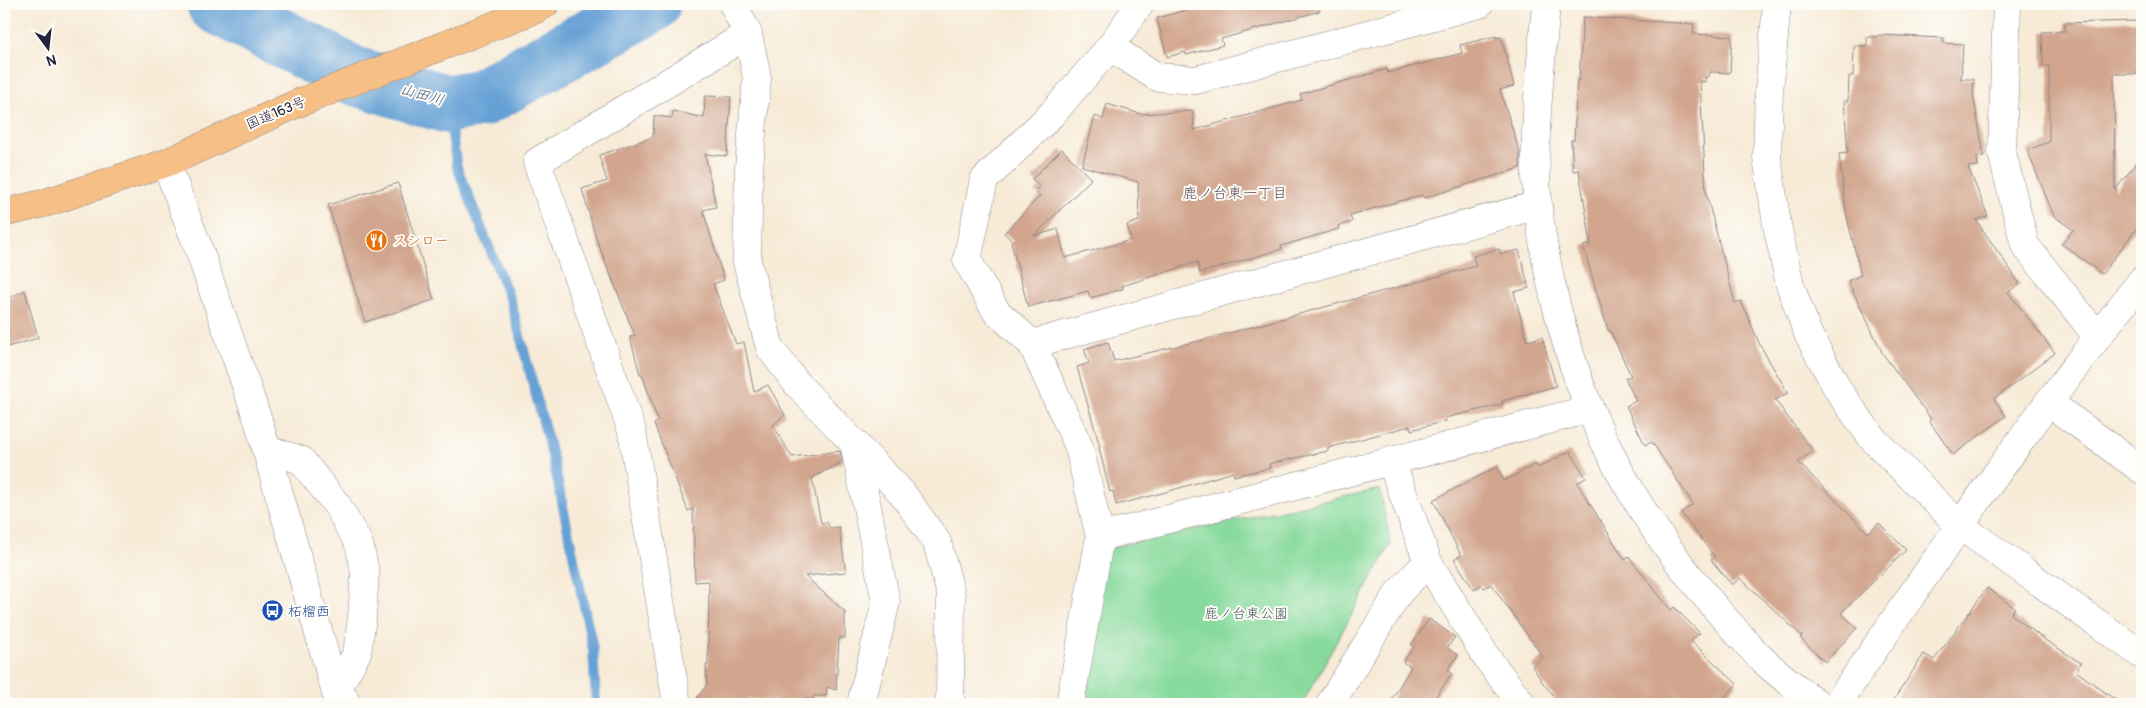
<svg xmlns="http://www.w3.org/2000/svg" width="2146" height="708" font-family="Pangolin,'Klee One',sans-serif">
  <style>
    .green { fill: #87da9c; stroke: #547e6c }
    .lines { fill: none; stroke-linecap: round; stroke-linejoin: round }
    .stream { stroke: #66a1d6; stroke-width: 10 }
    .river { stroke: #66a1d6; stroke-width: 59 }
    .building { fill: #d2a68e }
    .minor-casing { stroke: #8c8689; stroke-width: 29 }
    .highway-casing { stroke: #8c8689; stroke-width: 29 }
    .minor { stroke: #fff; stroke-width: 28 }
    .highway { stroke: #f5bf86; stroke-width: 28 }
    .labels { text-anchor: middle; dominant-baseline: central; stroke-width: 4; stroke-linejoin: round; paint-order: stroke }
    .street-label { font-size: 14px; fill: #22223b; stroke: #fdfcf7 }
    .food-label { font-size: 14px; fill: #c56008; stroke: #fdfcf7; text-anchor: start }
    .transit-label { font-size: 14px; fill: #164399; stroke: #fdfcf7; text-anchor: start }
    .park-label { font-size: 14px; fill: #405958; stroke: #fdfcf7 }
    .water-label { font-size: 15px; font-style: italic; fill: #415b81; stroke: #fdfcf7 }
    .neighbourhood-label { font-size: 15px; fill: #605058; stroke: #fdfcf7 }
  </style>
  <rect width="100%" height="100%" fill="#fdfcf7"/>
  <filter id="ink" filterUnits="userSpaceOnUse"><feTurbulence type="fractalNoise" baseFrequency=".02" numOctaves="2"/><feDisplacementMap in="SourceGraphic" scale="10" xChannelSelector="R" yChannelSelector="G"/><feConvolveMatrix kernelMatrix="1 2 1 2 8 2 1 2 1" color-interpolation-filters="sRGB"/></filter>
  <filter id="wash" filterUnits="userSpaceOnUse"><feTurbulence type="fractalNoise" baseFrequency=".0096" numOctaves="4" result="noise"/><feDisplacementMap in="SourceGraphic" scale="20" xChannelSelector="R" yChannelSelector="G"/><feGaussianBlur stdDeviation="1.12" result="paint"/><feColorMatrix in="noise" values="0 0 0 0 0 0 0 0 0 0 0 0 0 0 0 0 0 1.4 0 .05"/><feComposite in="paint" operator="in"/></filter>
  <g filter="url(#wash)">
    <rect width="100%" height="100%" fill="#f7ebd7"/>
    <path class="green" d="M1380 489 1391 544 1302 704H1085L1104 549Z"/>
    <g class="lines">
      <path class="stream" d="M447 104 457 167 511 302 553 459 593 649 596 704"/>
      <path class="river" d="M216 4 352 75 447 104 481 98 651 4"/>
    </g>
    <g id="blocks">
      <g class="building">
        <path d="M1207 4H1319L1320 11 1221 39 1223 45 1186 55 1185 52 1167 57 1157 18Z"/>
        <path d="M1583 17 1694 24 1693 34 1732 36 1730 73 1710 72 1709 77H1705V82L1700 81 1706 193 1735 303 1741 301 1760 345 1788 393 1775 400 1813 451 1798 462 1868 533 1879 523 1906 550 1841 613 1857 628 1825 662 1800 638 1802 636 1740 578 1732 585 1711 560 1715 557 1681 513 1693 504 1652 442 1645 445 1626 406 1636 401 1625 378 1631 376 1610 330H1608L1583 246 1591 244 1579 170 1573 171 1571 140H1574L1577 80H1579Z"/>
        <path d="M2137 21 2138 74H2114L2115 190 2142 156V221L2102 274 2062 244 2073 230 2054 216 2027 150 2049 142V66H2043L2042 32 2065 31V23Z"/>
        <path d="M1878 35 1944 38 1943 43 1963 44 1961 79H1974L1973 94 1984 156 1977 157 1978 166 1968 167 1988 216 1976 220 2020 284 2008 292 2055 353 1994 399 2006 416 1953 455 1929 421 1931 419 1883 354 1848 281 1861 275 1846 213 1839 154 1848 153 1844 101H1848L1849 76H1853L1854 46H1867V37H1878Z"/>
        <path d="M1496 36V38L1501 37 1514 86 1500 90 1520 153V168L1424 198 1422 195 1350 215 1352 222 1338 226 1339 229 1281 246 1282 249 1200 273 1197 262 1122 286 1123 289 1090 298 1088 291 1028 307 1011 242 1013 241 1004 233 1040 196 1035 192 1040 187 1032 179 1062 149 1091 179 1034 236 1058 229 1065 258 1131 240 1127 225 1139 221 1138 182 1082 166 1095 116 1103 119 1107 104 1141 114 1193 111 1194 130 1302 100 1300 94 1387 69 1388 73 1462 53 1460 45Z"/>
        <path d="M705 96 731 97 727 156 705 154 716 207 703 210 724 280 713 284 736 344 744 342 754 392 768 385 785 415 773 425 792 457 840 451 842 462 812 478 821 523 827 522 830 528 839 527 846 572 805 576 845 612V638H839L836 690 827 687 826 696H814L813 699H803L800 704 745 698V704H693L707 684 706 665H708L709 581 695 582 693 509 688 511 654 424 658 421 642 374H640L630 337 635 336 596 238 582 189 607 181 599 155 653 137 654 116 672 118 673 111 704 118Z"/>
        <path d="M398 183 434 300 365 322 328 205Z"/>
        <path d="M1499 249 1501 254 1519 250 1529 288 1514 292 1527 341 1542 337 1556 386 1502 401 1503 404 1445 418 1446 421 1411 430 1410 426 1328 448V451L1269 464 1270 468 1234 476 1233 472 1166 492 1116 505 1113 491 1110 492 1099 448 1100 447 1077 367 1089 363 1084 349 1108 342 1114 361 1207 339 1476 266 1473 256Z"/>
        <path d="M25 290 38 338 4 348V301Z"/>
        <path d="M1570 451 1586 478 1577 483 1625 560 1629 557 1671 610 1674 607 1700 633 1691 641 1737 684 1718 704H1561L1543 683 1532 666 1543 657 1491 584 1484 588 1481 585 1474 590 1454 559 1461 555 1433 500 1497 467 1504 481 1536 464 1538 468Z"/>
        <path d="M1987 588 2015 608 2011 614 2045 640 2081 663 2076 671 2121 704H1891L1924 654 1934 660Z"/>
        <path d="M1429 619 1455 637 1447 648 1458 655 1448 670 1452 673 1431 704H1389L1411 667 1403 662 1414 647 1411 645Z"/>
      </g>
    </g>
  </g>
  <g filter="url(#ink)">
    <use href="#blocks" fill-opacity="0" stroke="#8c8689" stroke-width="1"/>
    <g class="lines">
      <defs>
        <g id="minor">
          <path d="M733 4 748 34 757 78 749 167 747 262 770 348 798 385 902 493 937 542 951 595 950 704"/>
          <path d="M1546 4C1541 70 1531 139 1538 206 1545 270 1565 350 1590 409 1623 491 1676 565 1735 630 1745 641 1754 652 1765 662 1781 677 1800 690 1818 704"/>
          <path d="M1777 4 1769 90 1767 157 1777 225 1790 285 1808 334 1840 393 1873 439 1959 525 2142 655"/>
          <path d="M2007 4 2002 153 2025 245 2097 336"/>
          <path d="M1110 47 1140 4"/>
          <path d="M166 163 198 247 258 420 339 704"/>
          <path d="M1032 344 1538 205"/>
          <path d="M2048 402 2142 470"/>
          <path d="M854 442 886 602 861 704"/>
          <path d="M266 449 301 460 337 505 359 544 365 572 362 618 357 653 336 691 344 698"/>
          <path d="M1391 461 1428 562 1487 658 1522 704"/>
          <path d="M1100 537 1590 409"/>
          <path d="M677 704 632 431 537 162 748 34"/>
          <path d="M1070 704 1100 537 1079 447 1032 344 996 311 967 260 984 180 1052 114 1110 47 1157 77 1196 80 1479 4"/>
          <path d="M1330 704 1399 592 1428 562"/>
          <path d="M1837 704C1935 560 2034 416 2142 280"/>
        </g>
        <path id="highway" d="M4 213 45 203 166 163 296 104 536 9 545 4"/>
      </defs>
      <use href="#minor" class="minor-casing"/>
      <use href="#highway" class="highway-casing"/>
      <use href="#minor" class="minor"/>
      <use href="#highway" class="highway"/>
    </g>
  </g>
  <defs>
    <symbol id="restaurant-disc" viewBox="-11 -11 22 22"><circle r="9.5" fill="#e8710a" stroke="#fdfcf7"/><path d="M-5-6h1v4h1v-4h1v4h1v-4h1v5L-1.5 .5V6h-2V.5L-5-1ZM5-6V6H3V1.5H1.5Q1.5-4 5-6Z" fill="#fff"/></symbol>
    <symbol id="bus-disc" viewBox="-11 -11 22 22"><circle r="9.5" fill="#1a4fb4" stroke="#fdfcf7"/><path d="M-5-6H5V4H4V6H2V4H-2V6H-4V4H-5ZM-3.5-4V0h7V-4ZM-3.5 1.2v1.5H-2V1.2ZM2 1.2v1.5H3.5V1.2Z" fill="#fff"/></symbol>
  </defs>
  <g fill-rule="evenodd">
    <use href="#restaurant-disc" x="364" y="228" width="25" height="25"/>
    <use href="#bus-disc" x="260" y="598" width="25" height="25"/>
  </g>
  <g class="labels">
    <g class="street-label">
      <text transform="translate(276 113) rotate(-23)">国道163号</text>
    </g>
    <g class="food-label">
      <text x="393" y="240">スシロー</text>
    </g>
    <g class="transit-label">
      <text x="288" y="611">柘榴西</text>
    </g>
    <g class="park-label">
      <text x="1246" y="613">鹿ノ台東公園</text>
    </g>
    <g class="water-label">
      <text transform="translate(422 95) rotate(16)">山田川</text>
    </g>
    <g class="neighbourhood-label">
      <text x="1235" y="193">鹿ノ台東一丁目</text>
    </g>
  </g>
  <rect width="2146" height="708" fill="none" stroke="#fdfcf7" stroke-width="20"/>
  <g transform="translate(48 48) rotate(165)" stroke="#fdfcf7" stroke-width="4" paint-order="stroke">
  <path d="M0-4L9 19L0 12L-9 19Z" fill="#22223b"/>
  <text y="-8" font-size="14" font-weight="bold" text-anchor="middle" fill="#22223b">N</text>
  </g>
</svg>
